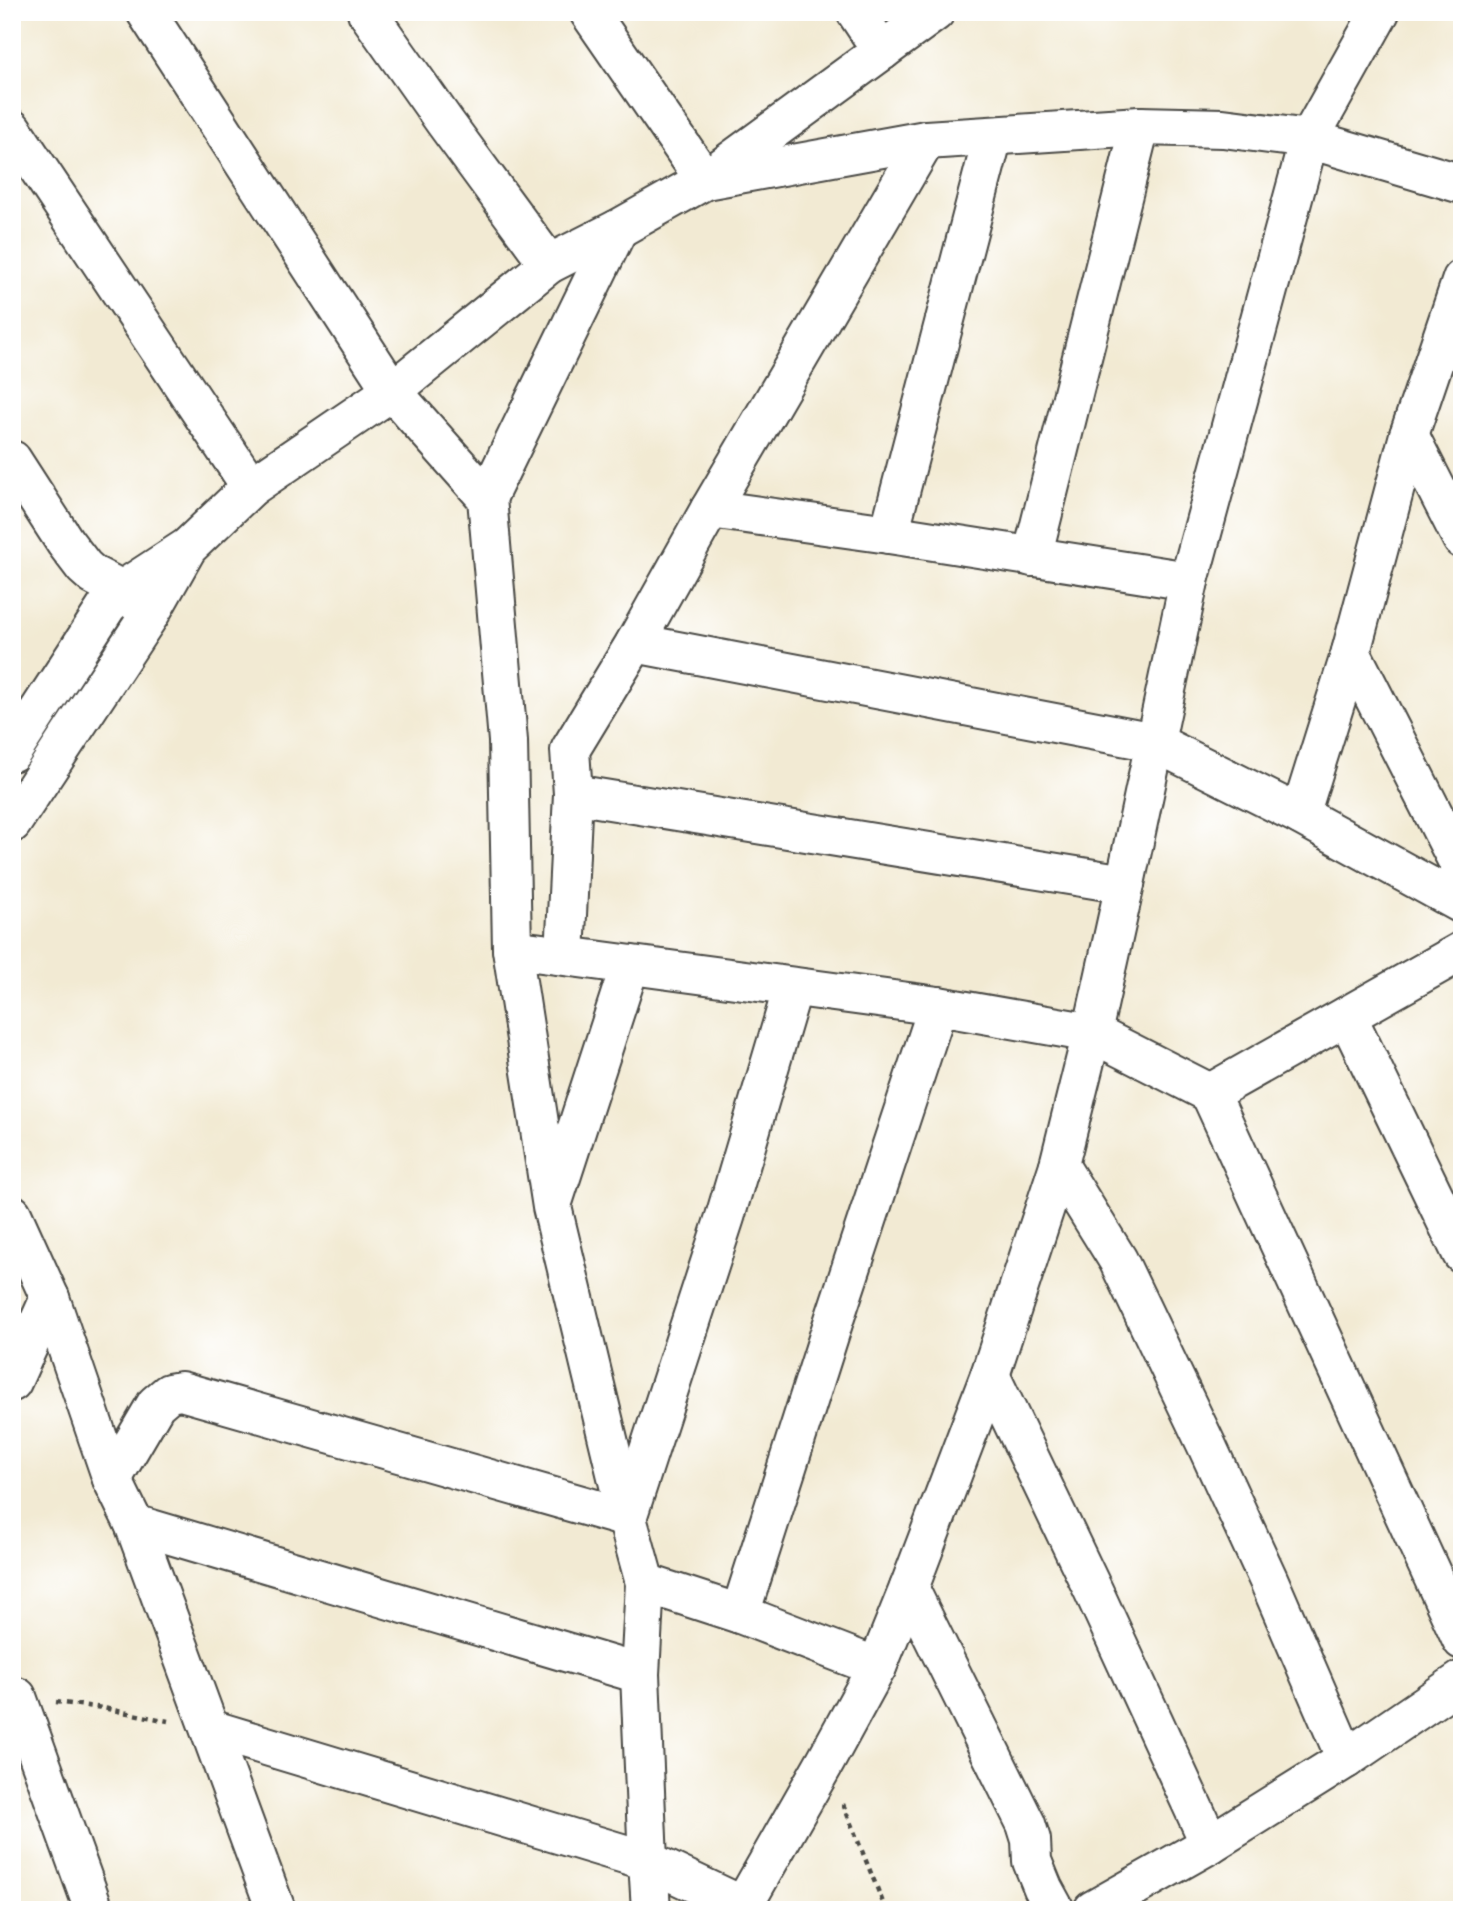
<svg xmlns="http://www.w3.org/2000/svg" width="1474" height="1922" font-family="Cardo,serif">
  <style>
    .lines { fill: none; stroke-linecap: round; stroke-linejoin: round }
    .minor-casing { stroke: #494844; stroke-width: 42 }
    .path { stroke: #494844; stroke-width: 4.5; stroke-dasharray: 5 5; stroke-linecap: butt }
    .minor { stroke: #fff; stroke-width: 38 }
  </style>
  <rect width="100%" height="100%" fill="#fff"/>
  <filter id="ink" filterUnits="userSpaceOnUse"><feTurbulence type="fractalNoise" baseFrequency=".0143" numOctaves="2"/><feDisplacementMap in="SourceGraphic" scale="14" xChannelSelector="R" yChannelSelector="G"/><feConvolveMatrix kernelMatrix="1 2 1 2 8 2 1 2 1" color-interpolation-filters="sRGB"/></filter>
  <filter id="wash" filterUnits="userSpaceOnUse"><feTurbulence type="fractalNoise" baseFrequency=".00686" numOctaves="4" result="noise"/><feDisplacementMap in="SourceGraphic" scale="28" xChannelSelector="R" yChannelSelector="G"/><feGaussianBlur stdDeviation="1.57" result="paint"/><feColorMatrix in="noise" values="0 0 0 0 0 0 0 0 0 0 0 0 0 0 0 0 0 1.4 0 .05"/><feComposite in="paint" operator="in"/></filter>
  <g filter="url(#wash)">
    <rect width="100%" height="100%" fill="#f2ead3"/>
  </g>
  <g filter="url(#ink)">
    <g class="lines">
      <defs>
        <g id="minor">
          <path d="M146 12 392 391 487 498 508 741 512 949"/>
          <path d="M367 12 444 121 549 264"/>
          <path d="M589 12 705 180 935 12"/>
          <path d="M856 12 882 51"/>
          <path d="M12 129 251 487"/>
          <path d="M1409 435 1462 539"/>
          <path d="M12 460 65 542 84 567 93 575 122 590 141 606"/>
          <path d="M487 498 618 229"/>
          <path d="M710 509 889 534 1189 581"/>
          <path d="M889 534 993 136"/>
          <path d="M1032 557 1140 126"/>
          <path d="M635 643 1154 742 1300 815 1462 904"/>
          <path d="M1351 652 1462 870"/>
          <path d="M12 752 107 606 122 590 188 547 251 487 392 391 549 264 618 229 705 180 926 140 1140 126 1223 128 1309 139 1462 184"/>
          <path d="M573 794 1125 884"/>
          <path d="M1300 815 1351 652 1409 435 1462 279"/>
          <path d="M12 823 150 614 185 552"/>
          <path d="M1462 951 1210 1093 1462 1640"/>
          <path d="M565 955 573 794 570 750 635 643 710 509 926 140"/>
          <path d="M1347 1016 1462 1254"/>
          <path d="M1059 1165 1118 1260 1206 1444 1269 1581 1346 1759"/>
          <path d="M554 1199 630 965"/>
          <path d="M12 1214 50 1298 112 1479 134 1524 276 1910"/>
          <path d="M990 1375 1093 1590 1210 1844"/>
          <path d="M12 1382 50 1298"/>
          <path d="M112 1479 156 1404 169 1393 181 1391 627 1518 725 1217 793 987"/>
          <path d="M134 1524 640 1674"/>
          <path d="M645 1583 740 1614"/>
          <path d="M909 1588 1026 1824 1031 1840 1032 1861 1043 1888 1055 1910"/>
          <path d="M877 1667 740 1614 834 1320 938 1006"/>
          <path d="M12 1707 17 1697 94 1910"/>
          <path d="M210 1729 648 1861 651 1910"/>
          <path d="M743 1906 825 1762 877 1667 909 1588 990 1375 1059 1165 1092 1033 1125 884 1189 581 1309 139 1380 12"/>
          <path d="M745 1910 743 1906 648 1861 640 1674 645 1583 627 1518 552 1207 512 949 938 1006 1092 1033 1210 1093"/>
          <path d="M1093 1910 1210 1844 1346 1759 1462 1680"/>
        </g>
      </defs>
      <use href="#minor" class="minor-casing"/>
      <g class="path">
        <path d="M56 1702 103 1708 168 1721"/>
        <path d="M843 1804 886 1910"/>
      </g>
      <use href="#minor" class="minor"/>
    </g>
  </g>
  <rect width="1474" height="1922" fill="none" stroke="#fff" stroke-width="42"/>
</svg>
